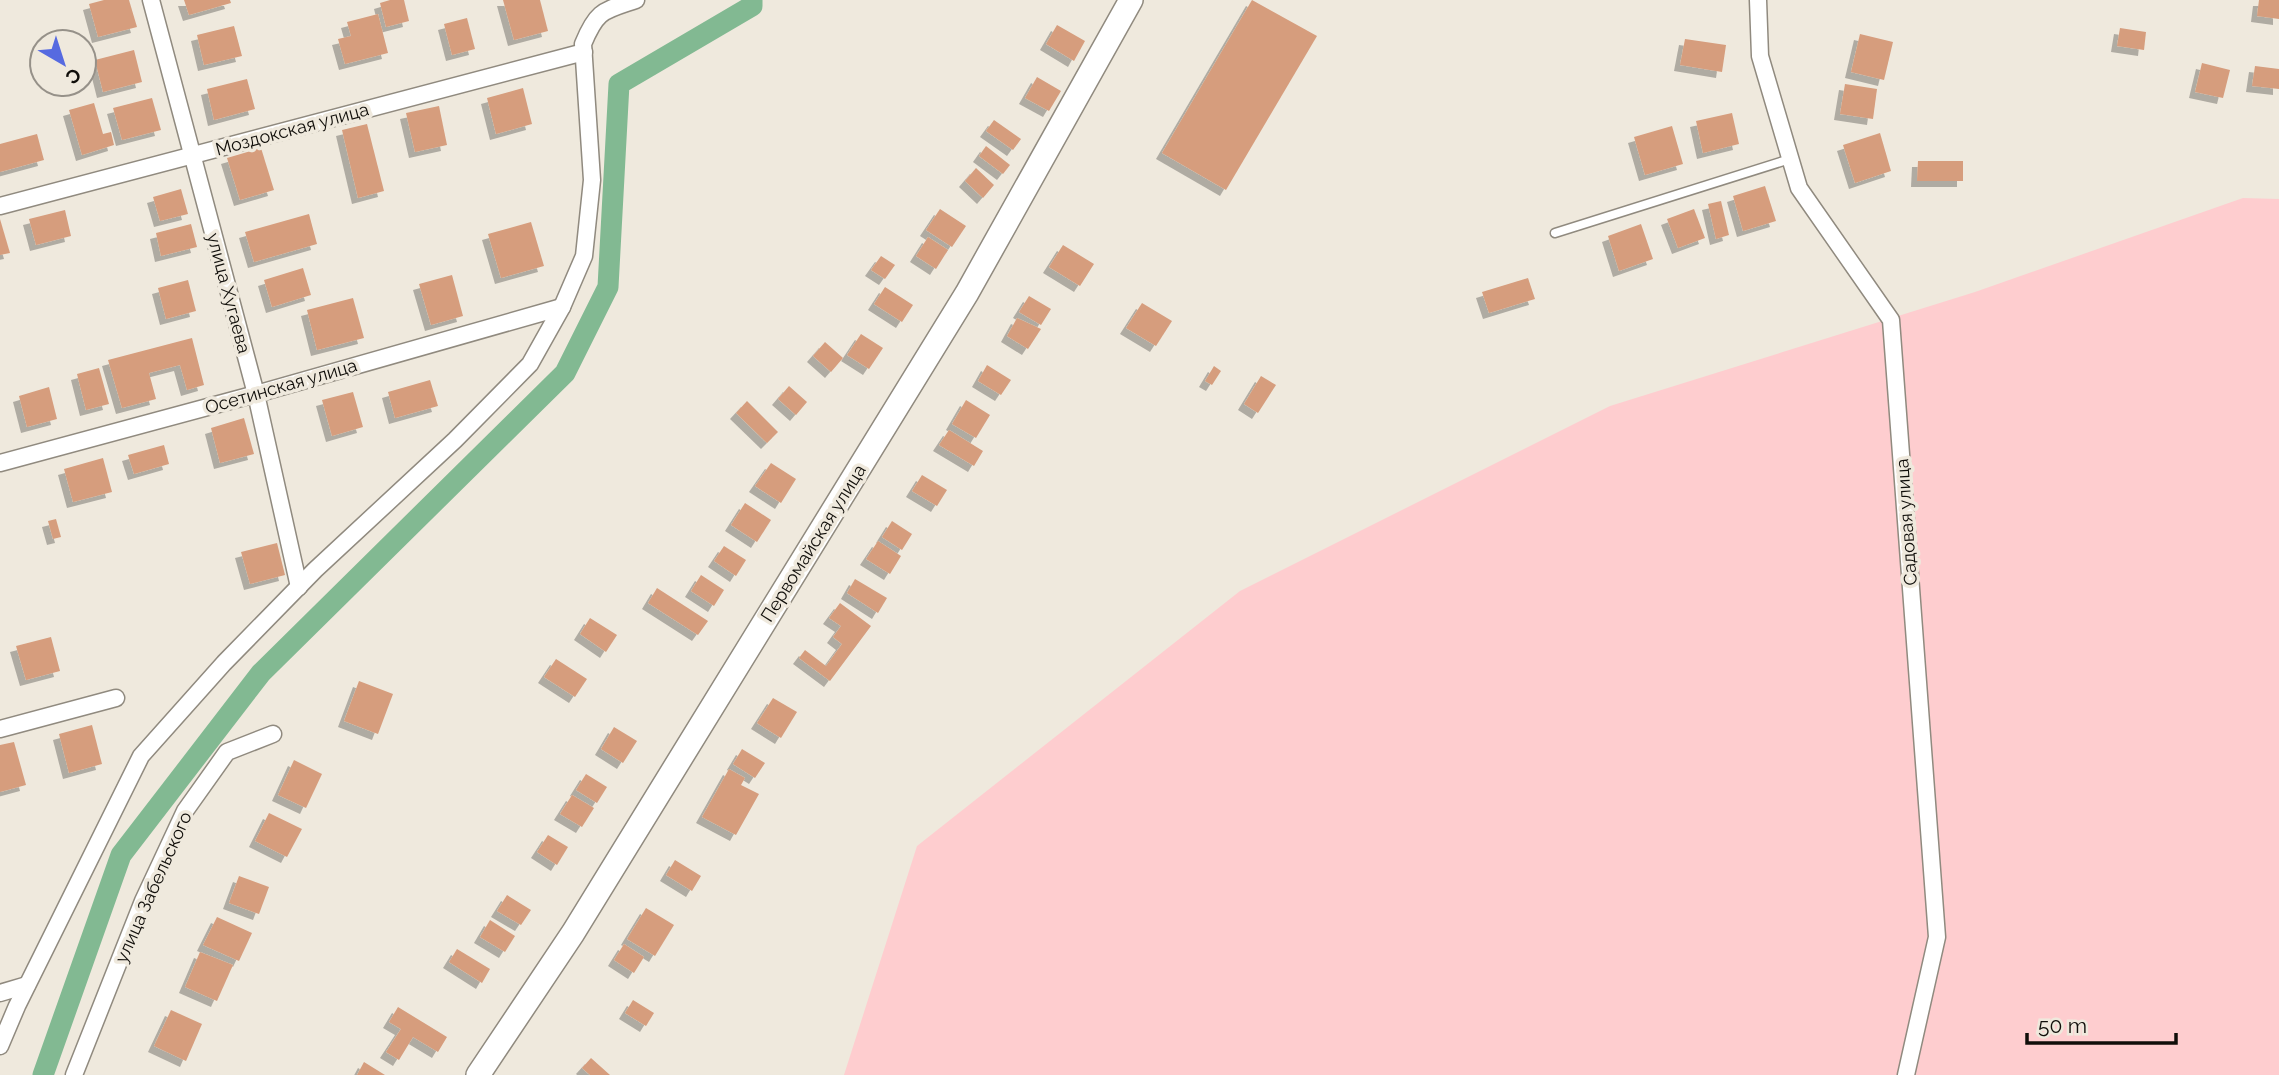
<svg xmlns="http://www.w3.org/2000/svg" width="2279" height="1075" font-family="Raleway,sans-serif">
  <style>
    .green { fill: #fecdcf }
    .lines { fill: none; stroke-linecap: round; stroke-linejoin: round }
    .canal { stroke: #82b992; stroke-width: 21 }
    .building { fill: #d69d7d; filter: url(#shadow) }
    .service-casing { stroke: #908a7f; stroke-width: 11 }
    .minor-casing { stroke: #908a7f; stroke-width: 19 }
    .secondary-casing { stroke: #908a7f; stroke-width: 26 }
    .service { stroke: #fff; stroke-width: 8 }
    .minor { stroke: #fff; stroke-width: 16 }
    .secondary { stroke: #fff; stroke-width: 23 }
    .labels { text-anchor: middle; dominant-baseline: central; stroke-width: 7; stroke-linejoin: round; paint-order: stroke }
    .street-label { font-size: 18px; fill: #100e0a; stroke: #efe9dd }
  </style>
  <defs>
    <filter id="shadow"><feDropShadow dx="-6" dy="6" stdDeviation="0" flood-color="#0004"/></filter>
  </defs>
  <rect width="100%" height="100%" fill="#efe9dd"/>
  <path class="green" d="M2243 198 2279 199V1075H844L917 846 1240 591 1610 406 1975 292Z"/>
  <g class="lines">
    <path class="canal" d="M43 1075 121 855 261 673 565 373 608 287 619 84 752 6V0"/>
  </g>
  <g class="building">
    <path d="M104 0H129L137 27 98 37 89 4Z"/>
    <path d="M184 0H230L231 3 189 15Z"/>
    <path d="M390 0H404L409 21 386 27 380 3Z"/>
    <path d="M503 0H540L548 31 514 40Z"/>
    <path d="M1252 0 1317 36 1226 190 1162 153Z"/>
    <path d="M2259 0H2279V19L2257 16Z"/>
    <path d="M378 14 388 53 345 64 338 39 351 36 347 22Z"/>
    <path d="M467 18 475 49 452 55 444 24Z"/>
    <path d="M1057 25 1085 41 1074 61 1046 44Z"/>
    <path d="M234 26 242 56 204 65 197 35Z"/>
    <path d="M2120 28 2146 32 2144 50 2117 46Z"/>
    <path d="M1860 34 1893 42 1884 80 1851 72Z"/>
    <path d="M1685 39 1726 45 1722 72 1680 65Z"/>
    <path d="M134 50 142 82 103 92 95 60Z"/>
    <path d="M2202 63 2230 70 2223 98 2195 92Z"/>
    <path d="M2255 66 2279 69V89L2252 86Z"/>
    <path d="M1037 77 1061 91 1049 111 1025 98Z"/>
    <path d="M247 79 255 109 214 120 207 89Z"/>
    <path d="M1845 84 1877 89 1873 119 1840 114Z"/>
    <path d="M523 88 532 124 496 134 487 98Z"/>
    <path d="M152 98 161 130 122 140 113 108Z"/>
    <path d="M94 103 103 134 111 132 114 145 82 155 69 110Z"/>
    <path d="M439 106 447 145 415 152 406 113Z"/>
    <path d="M1732 113 1739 144 1703 153 1696 121Z"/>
    <path d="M994 120 1021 139 1013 150 986 131Z"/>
    <path d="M367 124 384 191 358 198 342 130Z"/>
    <path d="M1672 126 1683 164 1645 175 1634 137Z"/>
    <path d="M1880 133 1891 171 1855 183 1843 145Z"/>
    <path d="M37 134 44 160 0 172V144Z"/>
    <path d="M986 146 1010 165 1003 174 979 156Z"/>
    <path d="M261 148 274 190 240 200 227 158Z"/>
    <path d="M1918 161H1963V181H1917Z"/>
    <path d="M976 168 994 185 983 198 965 181Z"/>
    <path d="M1765 186 1776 221 1743 231 1733 196Z"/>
    <path d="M181 189 188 214 160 221 153 197Z"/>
    <path d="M1721 201 1729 235 1716 239 1708 204Z"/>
    <path d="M940 209 966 226 952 247 926 230Z"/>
    <path d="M1694 209 1705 238 1678 248 1667 219Z"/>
    <path d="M65 210 71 236 36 245 29 219Z"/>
    <path d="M309 214 317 244 254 262 245 232Z"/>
    <path d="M0 219 10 253 0 255Z"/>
    <path d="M531 222 544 266 501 278 488 234Z"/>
    <path d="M191 224 197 247 161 256 156 233Z"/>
    <path d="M1641 224 1653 259 1619 271 1608 236Z"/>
    <path d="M928 237 948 250 936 269 916 256Z"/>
    <path d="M1063 245 1094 264 1080 286 1049 267Z"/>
    <path d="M881 256 895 265 885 279 871 270Z"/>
    <path d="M303 268 311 295 272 307 264 280Z"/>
    <path d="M452 275 463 316 431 325 419 284Z"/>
    <path d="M1528 278 1535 299 1489 313 1482 292Z"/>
    <path d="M188 280 196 311 166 319 158 288Z"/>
    <path d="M885 287 913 305 902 322 874 304Z"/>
    <path d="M1029 296 1051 309 1041 325 1019 312Z"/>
    <path d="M353 298 364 338 317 350 307 310Z"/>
    <path d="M1142 303 1172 321 1156 346 1126 328Z"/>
    <path d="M1017 318 1041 329 1028 349 1007 336Z"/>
    <path d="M861 334 883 348 869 369 847 355Z"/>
    <path d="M192 338 204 385 187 390 180 365 149 373 156 399 122 408 108 360Z"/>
    <path d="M825 342 843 358 831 372 813 356Z"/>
    <path d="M987 365 1011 380 1001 395 978 381Z"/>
    <path d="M1214 366 1221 371 1212 385 1205 381Z"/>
    <path d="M99 368 109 404 86 410 77 374Z"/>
    <path d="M1261 376 1276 385 1258 413 1244 404Z"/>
    <path d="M430 380 438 406 395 418 388 392Z"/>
    <path d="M789 386 807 402 796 415 778 399Z"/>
    <path d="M49 387 57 419 27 427 19 396Z"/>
    <path d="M353 392 363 427 332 436 322 400Z"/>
    <path d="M966 400 990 415 976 438 952 424Z"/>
    <path d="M747 401 778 432 767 443 736 413Z"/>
    <path d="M244 418 254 454 220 463 211 428Z"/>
    <path d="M949 430 983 451 974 466 939 445Z"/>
    <path d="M164 445 169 464 134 474 128 455Z"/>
    <path d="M103 458 112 492 73 502 64 469Z"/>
    <path d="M771 463 796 479 781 503 755 486Z"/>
    <path d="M922 475 947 490 937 506 912 491Z"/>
    <path d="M745 503 771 520 757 542 731 525Z"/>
    <path d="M56 519 61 537 53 539 48 521Z"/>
    <path d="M892 521 912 534 902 550 882 537Z"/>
    <path d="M878 541 901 556 890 574 866 559Z"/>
    <path d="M277 543 285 575 250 584 241 552Z"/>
    <path d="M724 546 746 560 736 576 714 561Z"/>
    <path d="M701 575 724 590 714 606 691 591Z"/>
    <path d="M855 579 887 598 878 613 847 593Z"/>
    <path d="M657 588 708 621 698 635 648 603Z"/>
    <path d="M840 603 871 626 830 681 799 658 805 650 826 666 842 644 833 637 841 626 829 618Z"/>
    <path d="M590 618 617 635 606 652 580 634Z"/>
    <path d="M51 637 60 671 26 680 16 646Z"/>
    <path d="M556 659 587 679 575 697 544 677Z"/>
    <path d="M359 681 393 694 378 734 344 721Z"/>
    <path d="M773 698 797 712 781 738 757 723Z"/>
    <path d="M92 725 102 764 69 773 59 734Z"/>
    <path d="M614 727 637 741 623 763 601 749Z"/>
    <path d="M14 742 26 785 0 792V745Z"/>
    <path d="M742 749 765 763 755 778 733 764Z"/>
    <path d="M294 760 322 774 306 808 278 795Z"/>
    <path d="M729 769 745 778 741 785 759 794 736 835 702 817Z"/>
    <path d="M586 774 607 787 597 803 576 790Z"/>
    <path d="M572 795 594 808 582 827 560 814Z"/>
    <path d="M269 813 302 829 287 857 255 841Z"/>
    <path d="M548 835 568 847 557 865 537 852Z"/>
    <path d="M675 860 701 876 692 891 666 875Z"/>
    <path d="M239 876 269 887 259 914 229 903Z"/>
    <path d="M507 895 531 910 521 925 497 911Z"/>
    <path d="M646 908 674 925 655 956 627 939Z"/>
    <path d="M217 917 252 933 239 961 203 945Z"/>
    <path d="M490 920 515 936 505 952 480 937Z"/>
    <path d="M624 944 644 957 634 973 614 960Z"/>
    <path d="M457 949 490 969 482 983 449 962Z"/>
    <path d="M200 952 233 965 217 1001 185 987Z"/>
    <path d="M633 1000 654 1013 646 1026 625 1013Z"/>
    <path d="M398 1007 447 1037 438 1052 413 1037 399 1060 386 1052 401 1029 389 1022Z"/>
    <path d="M171 1010 202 1024 186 1061 154 1046Z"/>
    <path d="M591 1058 610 1075H590L582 1068Z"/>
    <path d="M364 1062 385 1075H357Z"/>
  </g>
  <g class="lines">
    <defs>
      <path id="service" d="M1555 233 1790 159"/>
      <g id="minor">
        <path d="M151 0 256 394 299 587"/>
        <path d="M1758 0 1760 56 1799 188 1891 320 1937 937 1906 1075"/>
        <path d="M0 206 584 52"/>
        <path d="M0 463 256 394 562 307"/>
        <path d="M0 729 116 698"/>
        <path d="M0 993 27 985"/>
        <path d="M0 1046 17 1006 141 756 224 663 315 570 455 440 530 364 562 307 584 256 592 180 583 44C597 10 603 11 636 0"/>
        <path d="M74 1075 143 901 185 811 227 752 273 734"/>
      </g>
      <path id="secondary" d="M478 1075 573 933 967 293 1131 0"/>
    </defs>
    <use href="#service" class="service-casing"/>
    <use href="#minor" class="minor-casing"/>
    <use href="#secondary" class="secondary-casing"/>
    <use href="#service" class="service"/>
    <use href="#minor" class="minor"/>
    <use href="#secondary" class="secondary"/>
  </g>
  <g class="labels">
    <g class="street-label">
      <text transform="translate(292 129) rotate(-15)">Моздокская улица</text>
      <text transform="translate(229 293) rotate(75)">улица Хугаева</text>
      <text transform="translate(281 386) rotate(-16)">Осетинская улица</text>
      <text transform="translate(1906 522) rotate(-94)">Садовая улица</text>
      <text transform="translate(813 543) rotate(-58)">Первомайская улица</text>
      <text transform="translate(153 887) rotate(-66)">улица Забельского</text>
    </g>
  </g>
  <g transform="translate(63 63) rotate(141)"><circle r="33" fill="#efe9dd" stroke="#969189" stroke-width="2"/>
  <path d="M0-5L12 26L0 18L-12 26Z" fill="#566ae0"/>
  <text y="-10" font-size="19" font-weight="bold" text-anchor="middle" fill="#100e0a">С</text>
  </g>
  <path d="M2027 1033v10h149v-10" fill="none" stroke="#100e0a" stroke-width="3.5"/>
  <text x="2038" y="1033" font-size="21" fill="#100e0a" stroke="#efe9dd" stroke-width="5" paint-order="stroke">50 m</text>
</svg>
